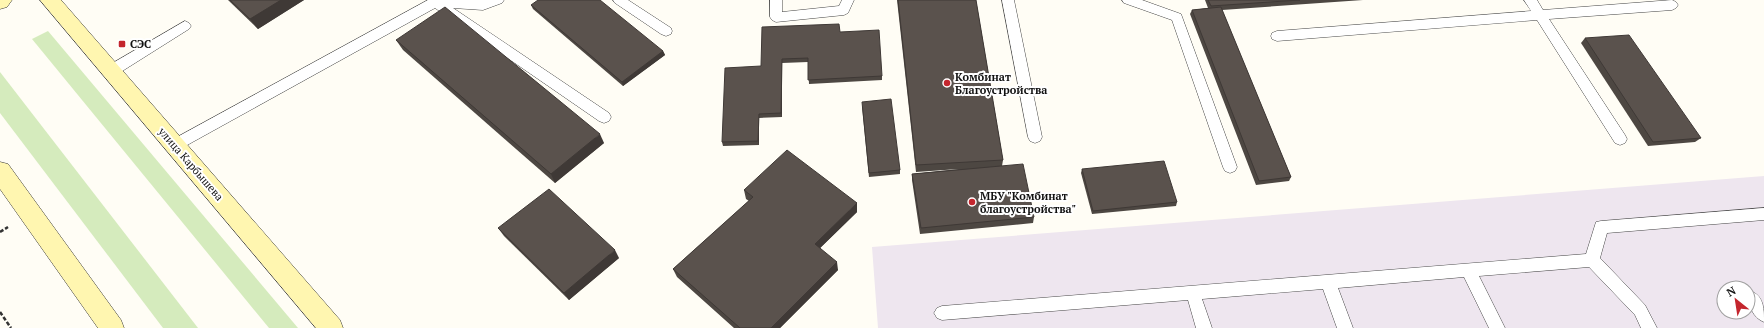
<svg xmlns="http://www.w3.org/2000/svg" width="1764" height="328" font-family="'PT Serif',serif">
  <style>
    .industrial { fill: #eee6ef; fill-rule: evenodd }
    .green { fill: #d5ebbd }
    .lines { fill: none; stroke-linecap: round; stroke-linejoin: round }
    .lane-casing { stroke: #444; stroke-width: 1 }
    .secondary-casing { stroke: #333; stroke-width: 1 }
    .path { stroke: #333; stroke-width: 2.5; stroke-dasharray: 4 2; stroke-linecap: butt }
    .lane { fill: #fff; fill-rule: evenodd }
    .secondary { fill: #fff6b0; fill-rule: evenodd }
    .wall { fill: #4d4742 }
    .shaded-wall { fill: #3f3936 }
    .building { fill: #5a524d; stroke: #3f3936 }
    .poi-dot { fill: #c4262e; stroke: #fff; stroke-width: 1.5 }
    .labels { text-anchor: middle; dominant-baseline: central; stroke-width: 4; stroke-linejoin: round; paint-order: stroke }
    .poi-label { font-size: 11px; font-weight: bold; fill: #111; stroke: #fff; text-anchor: start }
    .street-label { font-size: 11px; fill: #111; stroke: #fff }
  </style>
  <rect width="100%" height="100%" fill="#fffdf5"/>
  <path class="industrial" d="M1764 176V328H878L872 247ZM1724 288H1748V312H1724Z"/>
  <g class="green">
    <path d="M48 31 298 328H269L32 39Z"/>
    <path d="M0 72 198 328H163L0 113Z"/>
  </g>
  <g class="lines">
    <defs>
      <g id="lane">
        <path d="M428 0H504L502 3 483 10 453 8 609 113 611 117 609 121 604 123 599 121 435 8 180 149 175 151 170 149 168 145 170 141Z"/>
        <path d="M613 0H628L671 28 672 31 671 34 666 36 661 34 615 3Z"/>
        <path d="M770 0H782V12L839 6 842 0H854L848 13 844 15 776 22 772 20 770 17Z"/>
        <path d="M1002 0H1014L1042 137 1040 141 1035 143 1030 141 1028 137Z"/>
        <path d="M1122 0H1142L1181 14 1237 167 1235 171 1230 173 1225 171 1223 167 1172 20 1124 3Z"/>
        <path d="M1524 0H1537L1543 10 1672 0 1676 2 1678 5 1676 8 1672 10 1549 19 1625 135 1627 139 1625 143 1620 145 1615 143 1537 20 1277 41 1272 39 1271 36 1272 33 1277 31 1531 11Z"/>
        <path d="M185 21 189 23 191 26 189 29 116 75 111 76 106 75 104 71 106 67Z"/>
        <path d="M1764 208V220L1607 233 1600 258 1645 305 1657 328H1641L1635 315 1589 267 1479 276 1505 328H1489L1464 277 1338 288 1353 328H1337L1323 289 1202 299 1212 328H1196L1188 300 942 320 937 318 934 313 937 308 942 306 1586 254 1596 222 1601 221Z"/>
        <path d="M1753 292C1764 297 1764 310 1764 322 1753 318 1748 305 1748 294Z"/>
      </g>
      <g id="secondary">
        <path d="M0 0H12L7 7 0 9Z"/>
        <path d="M40 0H61L340 320 343 328H316Z"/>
        <path d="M0 162 8 164 121 320 124 328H98L0 189Z"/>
      </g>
    </defs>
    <use href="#lane" class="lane-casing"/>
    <use href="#secondary" class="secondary-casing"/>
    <g class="path">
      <path d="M0 232 8 227"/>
      <path d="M0 312 11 328"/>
    </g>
    <use href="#lane" class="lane"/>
    <use href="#secondary" class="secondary"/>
  </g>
  <g class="wall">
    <path d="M228 0H304L258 29Z"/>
    <path d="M897 0H976L1003 160 1002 166 1034 217 1033 223 920 234 912 180V174L959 169 916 172Z"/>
    <path d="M1205 0H1363L1222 10 1291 177 1289 181 1256 185 1190 14 1192 10 1208 8Z"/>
    <path d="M531 5 663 51 665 55 623 86 533 9Z"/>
    <path d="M840 32 882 76V80L809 84 808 62 782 63V117L759 118V145L723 146 722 142 761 66Z"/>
    <path d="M1585 38 1701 138 1695 142 1648 146 1581 43Z"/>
    <path d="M396 40 604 143 555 183 403 50Z"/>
    <path d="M862 106 900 170V174L869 177Z"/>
    <path d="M1082 169 1177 202 1176 206 1092 214 1081 173Z"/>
    <path d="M744 190 857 212 820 248 838 270 780 328H734L677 277 673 269 749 201 746 199Z"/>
    <path d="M498 228 619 258 569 300 504 236Z"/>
  </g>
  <g class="shaded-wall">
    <path d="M281 0H304L258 29 250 19Z"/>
    <path d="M663 51 665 55 623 86 622 82Z"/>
    <path d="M782 59V117L781 113Z"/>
    <path d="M759 114V145L758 141Z"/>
    <path d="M600 134 604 143 555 183 551 174Z"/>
    <path d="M857 203V212L816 252 815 244Z"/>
    <path d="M615 250 619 258 569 300 564 293Z"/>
    <path d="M837 262 838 270 780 328H771Z"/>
  </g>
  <g class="building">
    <path d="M230 0H281L250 19Z"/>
    <path d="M538 0H600L663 51 622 82 531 5Z"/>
    <path d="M898 0H976L1003 160 916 165Z"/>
    <path d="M1208 0H1300L1211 6Z"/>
    <path d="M445 7 600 134 551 174 396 40Z"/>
    <path d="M1221 7 1291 177 1259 181 1192 10Z"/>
    <path d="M839 24 840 32 879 30 882 76 808 80V58L782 59 781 113 759 114 758 141 722 142 725 68 761 66 762 27Z"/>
    <path d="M1629 35 1701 138 1653 142 1585 38Z"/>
    <path d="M891 99 900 170 869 173 862 102Z"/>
    <path d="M787 150 857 203 815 244 837 262 771 328H740L673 269 753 197 744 190Z"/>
    <path d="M1164 161 1177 202 1093 211 1082 169Z"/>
    <path d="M1023 164 1034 217 921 228 912 174Z"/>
    <path d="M549 189 615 250 564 293 498 228Z"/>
  </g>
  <g class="poi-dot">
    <rect x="118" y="40" width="8" height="8" rx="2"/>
    <circle cx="947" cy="83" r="4"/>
    <circle cx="972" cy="202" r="4"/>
  </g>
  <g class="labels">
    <g class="poi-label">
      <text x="130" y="44">СЭС</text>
      <text x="955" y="77">Комбинат<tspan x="955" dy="13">Благоустройства</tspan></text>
      <text x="980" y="196">МБУ "Комбинат<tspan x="980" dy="13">благоустройства"</tspan></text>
    </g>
    <g class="street-label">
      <text transform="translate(191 164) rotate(49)">улица Карбышева</text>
    </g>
  </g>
  <g transform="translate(1736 300) rotate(330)"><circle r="19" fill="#ffffff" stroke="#a0a0a0"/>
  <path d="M0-3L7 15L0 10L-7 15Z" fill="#c4262e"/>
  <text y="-6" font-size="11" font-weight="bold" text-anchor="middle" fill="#111111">N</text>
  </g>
</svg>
